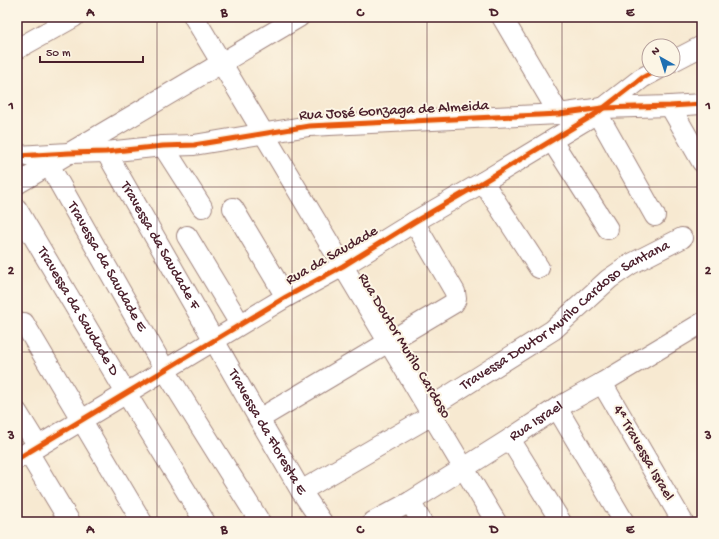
<svg xmlns="http://www.w3.org/2000/svg" width="719" height="539" font-family="'Gochi Hand',sans-serif">
  <style>
    .lines { fill: none; stroke-linecap: round; stroke-linejoin: round }
    .minor-casing { stroke: #a0847e; stroke-width: 22 }
    .minor { stroke: #fff; stroke-width: 20 }
    .cycleway-casing { stroke: #fcf5e5; stroke-width: 8 }
    .cycleway { stroke: #e8590c; stroke-width: 5 }
    .grid { fill: none; stroke: #4a1f2b; stroke-width: 1; stroke-opacity: 0.55 }
    .labels { text-anchor: middle; dominant-baseline: central; stroke-width: 4; stroke-linejoin: round; paint-order: stroke }
    .street-label { font-size: 15px; fill: #4a1f2b; stroke: #fcf5e5 }
    .neatline { fill: none; stroke: #4a1f2b; stroke-width: 1.5 }
    .grid-label { font-size: 13px; text-anchor: middle; font-weight: bold; fill: #4a1f2b }
  </style>
  <rect width="100%" height="100%" fill="#fcf5e5"/>
  <filter id="ink" filterUnits="userSpaceOnUse"><feTurbulence type="fractalNoise" baseFrequency=".025" numOctaves="2"/><feDisplacementMap in="SourceGraphic" scale="8" xChannelSelector="R" yChannelSelector="G"/><feConvolveMatrix kernelMatrix="1 2 1 2 8 2 1 2 1" color-interpolation-filters="sRGB"/></filter>
  <filter id="wash" filterUnits="userSpaceOnUse"><feTurbulence type="fractalNoise" baseFrequency=".012" numOctaves="4" result="noise"/><feDisplacementMap in="SourceGraphic" scale="16" xChannelSelector="R" yChannelSelector="G"/><feGaussianBlur stdDeviation="0.9" result="paint"/><feColorMatrix in="noise" values="0 0 0 0 0 0 0 0 0 0 0 0 0 0 0 0 0 1.4 0 .05"/><feComposite in="paint" operator="in"/></filter>
  <g filter="url(#wash)">
    <rect width="100%" height="100%" fill="#f7e9d1"/>
  </g>
  <g filter="url(#ink)">
    <g class="lines">
      <defs>
        <g id="minor">
          <path d="M194 17 496 522"/>
          <path d="M502 17 559 114"/>
          <path d="M17 49 74 17"/>
          <path d="M673 61 702 46"/>
          <path d="M670 106 702 162"/>
          <path d="M597 113 655 216"/>
          <path d="M552 141 608 229"/>
          <path d="M163 146 202 207"/>
          <path id="s1" d="M106 152 259 419 301 491 322 522"/>
          <path d="M17 156 69 153 106 152 163 146 194 145 309 126 559 114 602 108 670 106 702 104"/>
          <path id="s2" d="M49 165 165 370 260 522"/>
          <path d="M483 182 539 268"/>
          <path d="M17 184 299 17"/>
          <path d="M233 208 286 297"/>
          <path id="s3" d="M17 209 126 393 205 522"/>
          <path d="M187 236 240 324"/>
          <path d="M24 323 142 522"/>
          <path d="M602 383 683 522"/>
          <path id="s4" d="M429 408 553 330 609 279 631 264 682 238"/>
          <path d="M557 408 624 522"/>
          <path d="M17 412 38 446"/>
          <path d="M259 419 454 303 456 299 455 292 414 222"/>
          <path d="M510 439 561 522"/>
          <path d="M28 452 70 522"/>
          <path d="M17 459 286 297 343 266 414 222 483 182 597 113 642 78 657 70"/>
          <path d="M301 491 432 415"/>
          <path d="M410 502 422 522"/>
          <path id="s5" d="M373 522 410 502 510 439 557 408 602 383 702 323"/>
        </g>
      </defs>
      <use href="#minor" class="minor-casing"/>
      <use href="#minor" class="minor"/>
      <defs>
        <g id="cycleway">
          <path d="M17 156 69 153 106 152 163 146 194 145 309 126 559 114 602 108 670 106 702 104"/>
          <path d="M17 459 286 297 343 266 414 222 483 182 597 113 642 78 657 70"/>
        </g>
      </defs>
      <use href="#cycleway" class="cycleway-casing"/>
      <use href="#cycleway" class="cycleway"/>
    </g>
  </g>
  <path class="grid" d="M157 17V522M292 17V522M427 17V522M562 17V522M17 187H702M17 352H702"/>
  <g class="labels">
    <g class="street-label">
      <text transform="translate(394 111) rotate(-3)">Rua José Gonzaga de Almeida</text>
      <text stroke="none"><textPath href="#s1" startOffset="108">Travessa da Saudade F</textPath></text>
      <text transform="translate(332 256) rotate(-30)">Rua da Saudade</text>
      <text stroke="none"><textPath href="#s2" startOffset="117">Travessa da Saudade E</textPath></text>
      <text stroke="none"><textPath href="#s3" startOffset="119">Travessa da Saudade D</textPath></text>
      <text stroke="none"><textPath href="#s4" startOffset="165">Travessa Doutor Murilo Cardoso Santana</textPath></text>
      <text transform="translate(404 346) rotate(59)">Rua Doutor Murilo Cardoso</text>
      <text stroke="none"><textPath href="#s5" startOffset="192">Rua Israel</textPath></text>
      <text stroke="none"><textPath href="#s1" startOffset="323">Travessa da Floresta E</textPath></text>
      <text transform="translate(643 453) rotate(60)">4ª Travessa Israel</text>
    </g>
  </g>
  <rect width="719" height="539" fill="none" stroke="#fcf5e5" stroke-width="44"/>
  <g transform="translate(661 58) rotate(321)"><circle r="19" fill="#fcf5e5" stroke="#b59f9b"/>
  <path d="M0-3L7 15L0 10L-7 15Z" fill="#1f6fb2"/>
  <text y="-6" font-size="11" font-weight="bold" text-anchor="middle" fill="#4a1f2b">N</text>
  </g>
  <path d="M40 56v6h103v-6" fill="none" stroke="#4a1f2b" stroke-width="2"/>
  <text x="46" y="56" font-size="12" fill="#4a1f2b" stroke="#fcf5e5" stroke-width="3" paint-order="stroke">50 m</text>
  <rect x="22" y="22" width="675" height="495" class="neatline"/>
  <g class="grid-label">
    <text x="90" y="16">A</text>
    <text x="224" y="16">B</text>
    <text x="360" y="16">C</text>
    <text x="494" y="16">D</text>
    <text x="630" y="16">E</text>
    <text x="11" y="109">1</text>
    <text x="708" y="109">1</text>
    <text x="11" y="274">2</text>
    <text x="708" y="274">2</text>
    <text x="11" y="439">3</text>
    <text x="708" y="439">3</text>
    <text x="90" y="533">A</text>
    <text x="224" y="533">B</text>
    <text x="360" y="533">C</text>
    <text x="494" y="533">D</text>
    <text x="630" y="533">E</text>
  </g>
</svg>
